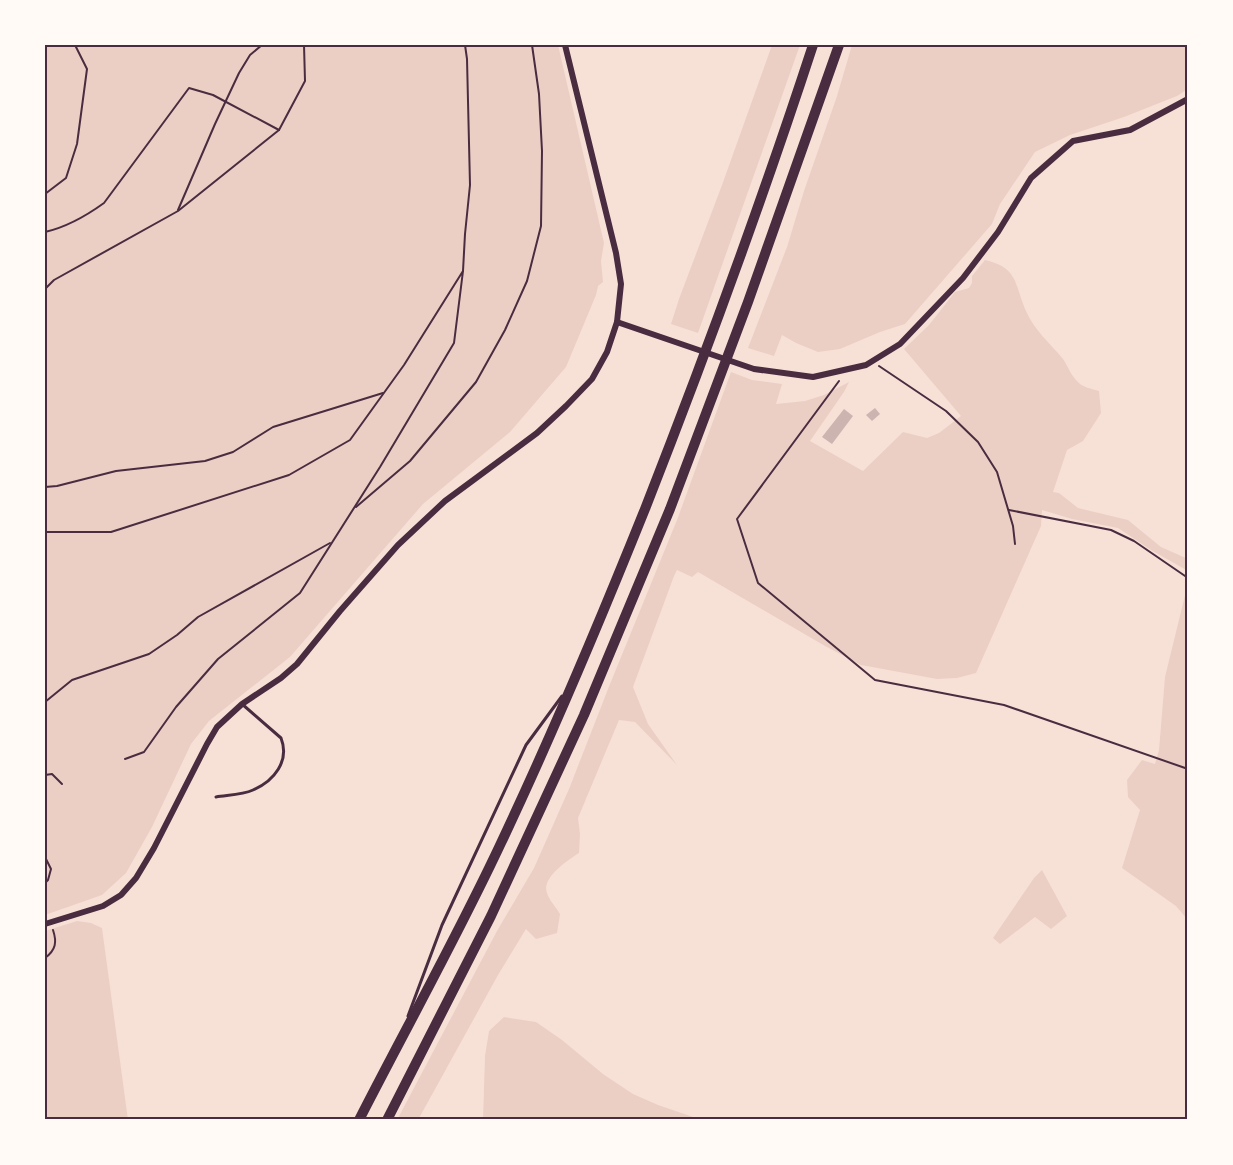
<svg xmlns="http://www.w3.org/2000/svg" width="1233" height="1165" font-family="'Asap Condensed',sans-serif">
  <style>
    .green { fill: #ebcfc5 }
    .building { fill: #ccb4b1 }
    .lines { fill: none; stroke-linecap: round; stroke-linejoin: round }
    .path { stroke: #4a2c40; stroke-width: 2 }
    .service { stroke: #4a2c40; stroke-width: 3 }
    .minor { stroke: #4a2c40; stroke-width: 6 }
    .trunk { stroke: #4a2c40; stroke-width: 10 }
    .neatline { fill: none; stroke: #4a2c40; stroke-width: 2 }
  </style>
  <rect width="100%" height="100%" fill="#f7e1d7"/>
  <g class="green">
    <path d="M45 45H558L604 243 601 261 603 282 598 286 596 295 566 367 510 432 423 504 290 657 209 721 191 744 152 827 126 873 102 895 45 915Z"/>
    <path d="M772 45H800L698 333 671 324 679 299 722 185Z"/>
    <path d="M852 45H1188V89L1177 96 1124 117 1070 135 1035 152 1000 204 992 224 905 324 880 332 840 349 818 352 796 343 782 335 774 356 748 348 787 247 804 191 837 96Z"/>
    <path d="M985 260C1019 268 1014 284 1026 311 1034 330 1050 343 1063 359 1068 366 1071 376 1078 382 1082 387 1092 389 1099 391L1101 413 1083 441 1067 450 1053 492 1059 493 1078 508 1128 520 1161 547 1188 559V571L1151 550 1118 528 1072 519 1042 510 1041 526 976 673 957 678 937 679 861 665 825 646 698 572 692 577 677 570 674 576 633 687 648 724 677 765 635 722 619 720 578 818 580 834 579 853C568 860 541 878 547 893 549 900 556 907 560 914L557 933 536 939 526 929 498 975 418 1120H397L497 931 534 868 569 789 610 684 677 520 731 372 752 380 782 384 776 404 805 401 824 395 849 382 844 392 810 441 863 471 903 432 927 438 939 433 961 416 904 349 929 325 955 292 969 288 972 283V276Z"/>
    <path d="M1188 583V920L1176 906 1122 868 1140 810 1128 797 1127 780 1142 760 1155 764 1159 750 1165 677Z"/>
    <path d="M1042 870 1067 916 1051 929 1035 917 1000 944 993 938 1034 878Z"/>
    <path d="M77 921 91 923 102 928 128 1120H45V931Z"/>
    <path d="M504 1017 536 1022 562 1040 603 1074 633 1094 658 1105 702 1120H483L485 1056 489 1031Z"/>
  </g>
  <g class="building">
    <path d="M875 408 880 414 872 421 866 415Z"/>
    <path d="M844 409 853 416 832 444 822 437Z"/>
  </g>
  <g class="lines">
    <g class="path">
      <path d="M45 194 66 178 77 144 87 69 75 45"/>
      <path d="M178 210 215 124 239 73 250 55 262 45"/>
      <path d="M45 232C67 227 86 216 104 203L189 88 213 95 279 130"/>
      <path d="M463 271 465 234 470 185 467 59 465 45"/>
      <path d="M45 289 54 280 178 211 279 130 305 81 304 45"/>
      <path d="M879 366 946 411 978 442 997 472 1013 526 1015 544"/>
      <path d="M839 381 737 519 758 583 875 680 1004 705 1188 769"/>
      <path d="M45 487 57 486 116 471 205 461 233 452 273 427 383 393"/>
      <path d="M356 507 410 461 476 382 505 330 527 281 541 226 542 151 539 94 532 45"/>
      <path d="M1009 510 1111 530 1134 541 1188 578"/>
      <path d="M45 532H111L289 475 350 440 404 365 463 271 454 343 380 467 300 593 218 659 176 707 144 752 125 759"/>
      <path d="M45 702 72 680 149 654 177 635 198 617 330 543"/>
      <path d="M45 775 52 774 62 784"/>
      <path d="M45 857 51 869 48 880 45 883"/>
      <path d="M45 958C56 950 57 942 53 930"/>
    </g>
    <g class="service">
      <path d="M216 797C228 795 242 795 253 790 274 781 290 761 281 738L242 704"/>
      <path d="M408 1016 442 925 526 745 562 696"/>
    </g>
    <g class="minor">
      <path d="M617 322 754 369 813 377 866 365 900 344 963 278 998 232 1031 178 1073 141 1130 130 1188 99"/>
      <path d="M45 924 103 906 121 895 136 878 154 848 207 744 217 727 242 704 281 678 297 664 340 611 398 545 445 501 537 433 566 406 592 379 607 352 617 322 621 284 616 253 565 45"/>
    </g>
    <g class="trunk">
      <path d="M359 1120C406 1028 457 937 501 843 553 733 600 621 645 509 705 356 762 201 813 45"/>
      <path d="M387 1120 491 916 584 715 670 509 748 302 839 45"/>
    </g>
  </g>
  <rect width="1233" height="1165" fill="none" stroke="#fffaf5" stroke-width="93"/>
  <rect x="46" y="46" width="1140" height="1072" class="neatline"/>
</svg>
